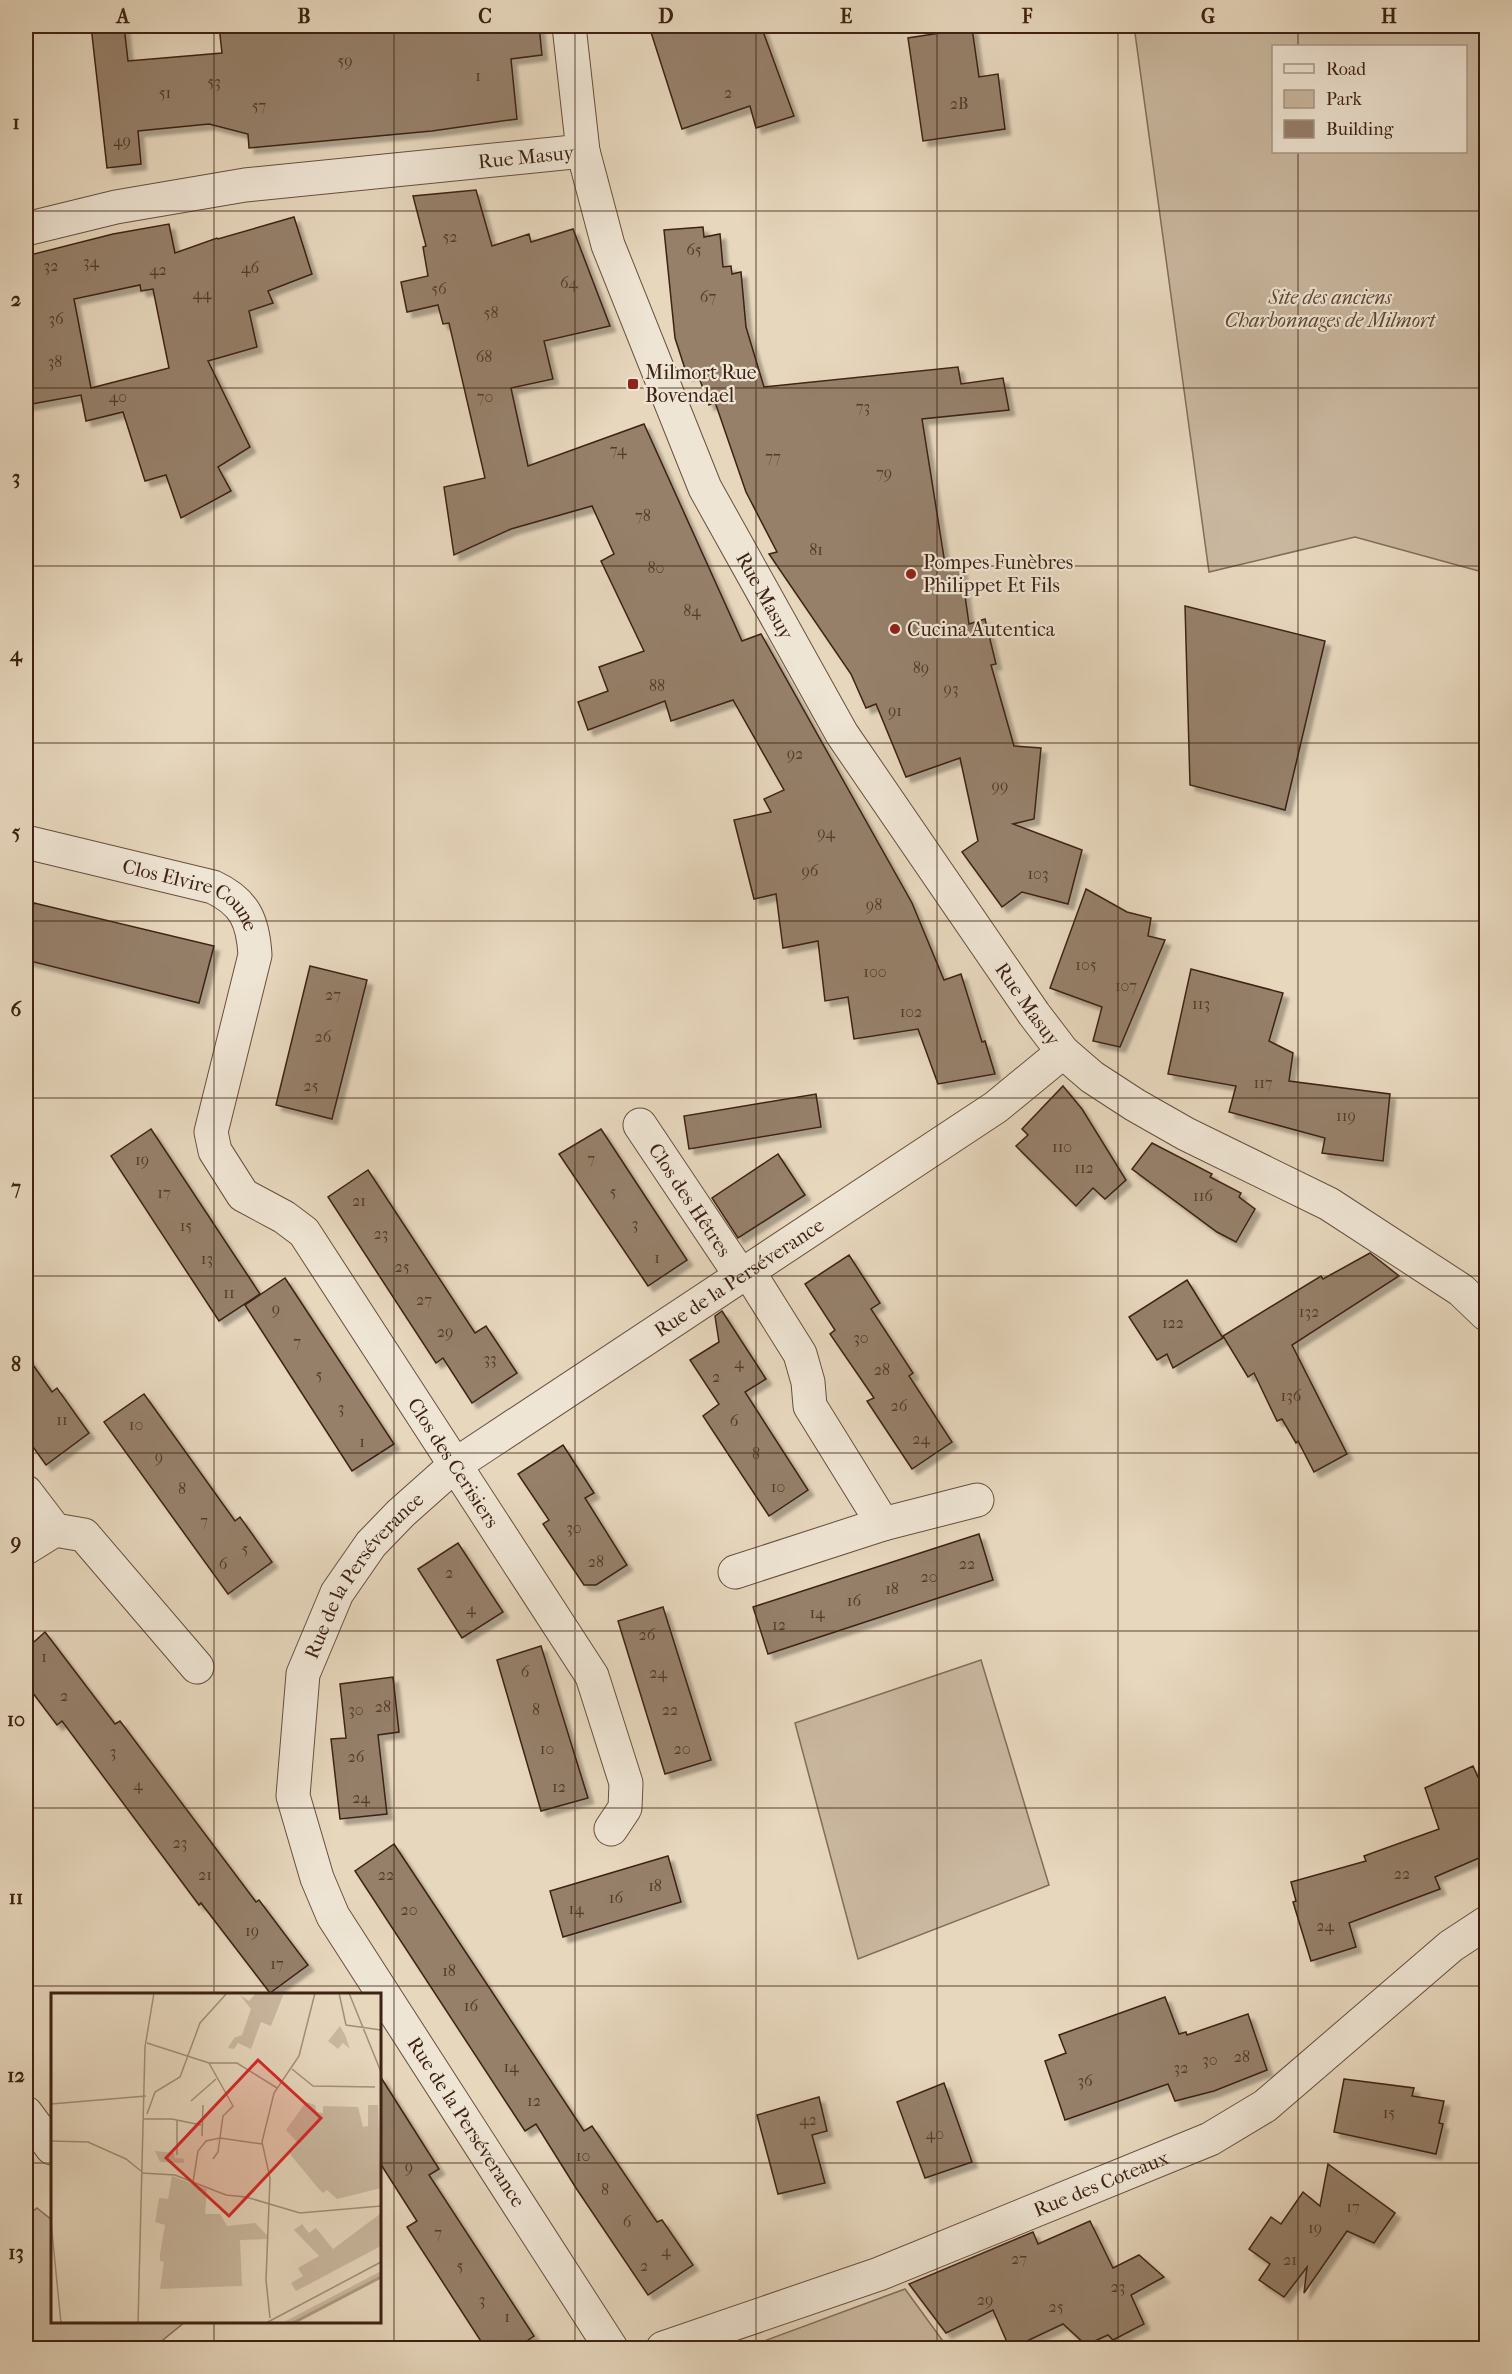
<svg xmlns="http://www.w3.org/2000/svg" width="1512" height="2374" font-family="'IM FELL French Canon',serif">
  <style>
    .green { fill: #cab8a0; stroke: #846d5a; stroke-width: 1.5; fill-rule: evenodd }
    .building { fill: #96806b; stroke: #3e2213; stroke-width: 1.5; fill-rule: evenodd; filter: url(#shadow) }
    .lines { fill: none; stroke-linecap: round; stroke-linejoin: round }
    .minor-casing { stroke: #684f3e; stroke-width: 35 }
    .tertiary-casing { stroke: #684f3e; stroke-width: 35 }
    .minor { stroke: #efe5d4; stroke-width: 33 }
    .tertiary { stroke: #efe5d4; stroke-width: 33 }
    .grid { fill: none; stroke: #3e2213; stroke-width: 1.5; stroke-opacity: 0.55 }
    .poi-dot { fill: #8f2418; stroke: #efe5d4; stroke-width: 2 }
    .labels { text-anchor: middle; dominant-baseline: central; stroke-width: 4.5; stroke-linejoin: round; paint-order: stroke }
    .number-label { font-size: 16px; fill: #543a29 }
    .street-label { font-size: 20px; fill: #3e2213; stroke: #efe5d4 }
    .park-label { font-size: 20px; font-style: italic; fill: #614836; stroke: #efe5d4 }
    .poi-label { font-size: 20px; fill: #3e2213; stroke: #efe5d4; text-anchor: start }
    .inset-river { fill: none; stroke: #ae9983; stroke-width: 3 }
    .inset-road { fill: none; stroke: #a38f79; stroke-width: 1.5 }
    .view { fill: #d62828; fill-opacity: 0.15; stroke: #d62828; stroke-width: 3 }
    .inset-edge { fill: none; stroke: #3e2213; stroke-width: 3 }
    .neatline { fill: none; stroke: #3e2213; stroke-width: 2 }
    .grid-label { font-size: 20px; text-anchor: middle; font-weight: bold; fill: #3e2213 }
  </style>
  <defs>
    <filter id="shadow"><feDropShadow dx="5.5" dy="5.5" stdDeviation="1.5" flood-color="#0004"/></filter>
  </defs>
  <rect width="100%" height="100%" fill="#e7d7bd"/>
  <filter id="stains"><feTurbulence type="fractalNoise" baseFrequency=".00333" numOctaves="4"/><feColorMatrix values="0 0 0 0 .2 0 0 0 0 .09 0 0 0 0 .02 0 0 0 .5 -.17"/></filter>
  <radialGradient id="worn" r=".72"><stop offset=".6" stop-color="#630" stop-opacity="0"/><stop offset="1" stop-color="#630" stop-opacity=".3"/></radialGradient>
  <g class="green">
    <path d="M1134 26H1486V573L1355 537 1209 572ZM1274 46H1466V152H1274Z"/>
    <path d="M981 1660 1049 1885 858 1959 795 1723Z"/>
    <path d="M37 2208 52 2220V2322H185L153 2348H26V2217Z"/>
    <path d="M905 2289 948 2348H745Z"/>
  </g>
  <g class="building">
    <path d="M91 26H124L128 61 222 53 219 26H539L542 55 511 59 517 119 432 131 249 148 248 134 209 124 138 131 141 164 107 168Z"/>
    <path d="M649 26H761L794 116 756 128 750 106 682 129Z"/>
    <path d="M972 28 979 77 998 74 1005 129 923 141 908 38Z"/>
    <path d="M476 190 492 246 529 234 531 242 573 229 610 326 544 341 553 379 511 388 528 466 644 424 742 641 761 634 912 903 944 980 961 974 982 1042 985 1041 995 1074 938 1084 918 1029 854 1039 848 997 825 1001 818 941 783 948 776 894 754 899 734 820 771 812 764 799 784 790 733 700 671 721 665 701 588 730 578 702 608 691 599 667 644 651 601 561 614 554 592 506 511 529 454 555 444 487 485 478 449 323 443 324 438 305 407 312 401 282 428 276 423 247 426 246 413 196Z"/>
    <path d="M294 217 312 274 268 291 273 303 249 311 257 347 208 361 250 447 218 467 231 491 181 518 166 475 145 481 123 412 86 421 81 395 26 405V256L113 234 169 224 175 253 217 238 218 239ZM140 285 141 291 153 289 169 368 91 388 74 299Z"/>
    <path d="M703 227 704 237 720 234 723 267 731 266 732 274 741 272 746 327 764 387 958 367 961 384 1003 378 1009 410 922 419 946 570 961 567 969 624 985 619 996 664 991 665 1014 746 1041 748 1034 819 1013 824 1082 850 1068 904 1022 892 1002 907 962 852 978 841 960 758 906 777 876 704 866 708 851 674 769 554 777 552 746 492 715 402 709 405 697 372 687 375 675 338 664 230Z"/>
    <path d="M1185 606 1325 641 1285 810 1190 785Z"/>
    <path d="M1086 889 1127 912 1151 918 1148 936 1165 940 1120 1047 1093 1041 1102 1007 1050 988Z"/>
    <path d="M34 903 214 946 199 1003 26 960V938Z"/>
    <path d="M310 966 367 980 332 1119 276 1105Z"/>
    <path d="M1191 969 1283 993 1269 1041 1293 1053 1289 1081 1390 1094 1383 1161 1322 1153 1325 1138 1229 1112 1236 1086 1168 1074Z"/>
    <path d="M1063 1086 1082 1109 1126 1180 1105 1199 1093 1188 1076 1206 1016 1146 1028 1135 1022 1129Z"/>
    <path d="M816 1094 821 1127 689 1149 684 1116Z"/>
    <path d="M151 1129 260 1294 219 1321 111 1156Z"/>
    <path d="M601 1129 687 1260 648 1286 559 1154Z"/>
    <path d="M1152 1143 1212 1174 1210 1177 1241 1193 1239 1197 1255 1209 1236 1242 1217 1232 1132 1169Z"/>
    <path d="M778 1154 805 1195 738 1238 712 1198Z"/>
    <path d="M368 1170 475 1333 486 1326 517 1373 472 1403 443 1358 436 1363 328 1197Z"/>
    <path d="M1370 1253 1399 1276 1292 1345 1347 1454 1314 1472 1298 1441 1296 1443 1282 1419 1277 1421 1254 1373 1248 1377 1223 1336 1321 1276 1323 1279Z"/>
    <path d="M849 1255 880 1303 871 1309 913 1373 909 1376 952 1442 912 1469 867 1401 874 1398 830 1334 835 1330 805 1284Z"/>
    <path d="M285 1278 394 1444 352 1471 245 1305Z"/>
    <path d="M1187 1280 1223 1338 1173 1368 1167 1354 1157 1360 1129 1317Z"/>
    <path d="M722 1311 766 1379 745 1392 808 1490 769 1516 703 1416 719 1404 690 1360 719 1342 715 1316Z"/>
    <path d="M26 1355 52 1392 57 1388 89 1433 46 1465 26 1437Z"/>
    <path d="M144 1394 235 1521 240 1517 272 1562 228 1594 104 1422Z"/>
    <path d="M563 1445 594 1493 585 1498 627 1565 596 1585H584L543 1524 549 1520 518 1474Z"/>
    <path d="M979 1534 993 1580 768 1654 753 1607Z"/>
    <path d="M458 1543 503 1612 462 1638 418 1569Z"/>
    <path d="M663 1607 711 1760 665 1774 618 1621Z"/>
    <path d="M45 1632 115 1724 120 1721 256 1902 259 1900 308 1965 270 1993 201 1903 199 1905 62 1721 57 1725 26 1684V1649Z"/>
    <path d="M541 1646 588 1798 541 1811 497 1660Z"/>
    <path d="M393 1677 399 1732 378 1735 387 1814 340 1819 331 1739 346 1738 340 1684Z"/>
    <path d="M1473 1766 1478 1777 1486 1774V1855L1435 1877 1440 1889 1349 1923 1356 1947 1311 1961 1293 1902 1296 1901 1291 1882 1366 1861 1364 1856 1439 1829 1425 1788Z"/>
    <path d="M394 1844 584 2131 592 2126 657 2222 662 2220 693 2265 648 2295 576 2188 536 2124 525 2131 355 1871Z"/>
    <path d="M668 1856 681 1902 563 1937 550 1891Z"/>
    <path d="M1165 1997 1179 2034 1186 2032 1187 2035 1248 2014 1267 2070 1214 2091 1175 2101 1168 2084 1065 2120 1045 2061 1066 2053 1059 2035Z"/>
    <path d="M380 2076 439 2169 429 2175 534 2336 515 2349H486L407 2227 417 2221 380 2163Z"/>
    <path d="M1344 2079 1414 2088 1412 2096 1444 2101 1439 2123 1443 2124 1436 2154 1334 2132Z"/>
    <path d="M944 2083 972 2162 925 2178 897 2102Z"/>
    <path d="M819 2097 827 2131 812 2135 825 2183 778 2194 757 2115Z"/>
    <path d="M1328 2164 1395 2213 1374 2243 1347 2231 1304 2293 1307 2267 1284 2297 1259 2280 1270 2264 1249 2249 1271 2217 1281 2224 1303 2192 1320 2206Z"/>
    <path d="M1090 2221 1113 2268 1139 2255 1164 2277 1131 2295 1144 2324 1113 2340 1108 2335 1086 2345 1063 2324 1010 2349 993 2310 946 2333 909 2284 1033 2232 1038 2244Z"/>
  </g>
  <g class="lines">
    <defs>
      <g id="minor">
        <path id="s1" d="M26 229 116 207 245 185 583 151"/>
        <path id="s2" d="M26 842 213 887C245 902 253 921 255 955L211 1132 215 1151 243 1195 284 1217 304 1232 592 1676 626 1783 625 1808 611 1829"/>
        <path id="s3" d="M640 1125 741 1276"/>
        <path d="M748 1271 800 1354 808 1382 810 1406 883 1524"/>
        <path d="M26 1492 55 1530 84 1535 197 1667"/>
        <path d="M26 1548 55 1530"/>
        <path d="M735 1572 883 1524 977 1500"/>
        <path d="M26 2113 52 2148"/>
        <path id="s4" d="M611 2348 333 1916 317 1878 293 1796 303 1674 337 1593 371 1544 401 1513 455 1465 996 1107 1063 1052"/>
        <path id="s5" d="M663 2348 879 2274 1210 2139 1265 2106 1451 1946 1486 1923"/>
      </g>
      <g id="tertiary">
        <path id="s6" d="M569 26 583 151 608 245 705 488 842 734 1034 1014 1063 1052 1092 1077 1135 1105 1186 1134 1329 1204 1461 1290 1486 1314"/>
      </g>
    </defs>
    <use href="#minor" class="minor-casing"/>
    <use href="#tertiary" class="tertiary-casing"/>
    <use href="#minor" class="minor"/>
    <use href="#tertiary" class="tertiary"/>
  </g>
  <path class="grid" d="M214 26V1994M394 26V2348M575 26V2348M756 26V2348M937 26V2348M1118 26V2348M1298 26V46M1298 152V2348M26 211H1486M26 388H1486M26 566H1486M26 743H1486M26 921H1486M26 1098H1486M26 1276H1486M26 1453H1486M26 1631H1486M26 1808H1486M26 1986H1486M26 2163H52M380 2163H1486M214 2322V2348"/>
  <g class="poi-dot">
    <rect x="627" y="378" width="12" height="12" rx="3"/>
    <circle cx="911" cy="574" r="6"/>
    <circle cx="895" cy="629" r="6"/>
  </g>
  <g class="labels">
    <g class="number-label">
      <text x="345" y="60">59</text>
      <text x="478" y="75">1</text>
      <text x="214" y="81">53</text>
      <text x="165" y="92">51</text>
      <text x="728" y="92">2</text>
      <text x="959" y="103">2B</text>
      <text x="259" y="105">57</text>
      <text x="122" y="140">49</text>
      <text x="450" y="236">52</text>
      <text x="694" y="249">65</text>
      <text x="91" y="261">34</text>
      <text x="51" y="265">32</text>
      <text x="250" y="267">46</text>
      <text x="158" y="269">42</text>
      <text x="569" y="282">64</text>
      <text x="439" y="288">56</text>
      <text x="202" y="293">44</text>
      <text x="708" y="296">67</text>
      <text x="491" y="312">58</text>
      <text x="56" y="318">36</text>
      <text x="484" y="356">68</text>
      <text x="55" y="361">38</text>
      <text x="118" y="396">40</text>
      <text x="485" y="396">70</text>
      <text x="863" y="406">73</text>
      <text x="618" y="449">74</text>
      <text x="773" y="456">77</text>
      <text x="884" y="472">79</text>
      <text x="643" y="515">78</text>
      <text x="816" y="549">81</text>
      <text x="656" y="567">80</text>
      <text x="692" y="610">84</text>
      <text x="921" y="667">89</text>
      <text x="657" y="685">88</text>
      <text x="951" y="688">93</text>
      <text x="895" y="710">91</text>
      <text x="795" y="753">92</text>
      <text x="1000" y="785">99</text>
      <text x="826" y="832">94</text>
      <text x="810" y="870">96</text>
      <text x="1038" y="873">103</text>
      <text x="874" y="904">98</text>
      <text x="1086" y="964">105</text>
      <text x="875" y="971">100</text>
      <text x="1126" y="985">107</text>
      <text x="333" y="994">27</text>
      <text x="1201" y="1003">113</text>
      <text x="911" y="1011">102</text>
      <text x="323" y="1036">26</text>
      <text x="1263" y="1082">117</text>
      <text x="311" y="1085">25</text>
      <text x="1346" y="1115">119</text>
      <text x="1062" y="1146">110</text>
      <text x="591" y="1158">7</text>
      <text x="142" y="1159">19</text>
      <text x="1084" y="1167">112</text>
      <text x="613" y="1191">5</text>
      <text x="164" y="1192">17</text>
      <text x="1203" y="1195">116</text>
      <text x="359" y="1200">21</text>
      <text x="635" y="1223">3</text>
      <text x="186" y="1225">15</text>
      <text x="381" y="1233">23</text>
      <text x="657" y="1257">1</text>
      <text x="207" y="1258">13</text>
      <text x="402" y="1266">25</text>
      <text x="229" y="1292">11</text>
      <text x="424" y="1299">27</text>
      <text x="276" y="1308">9</text>
      <text x="1309" y="1311">132</text>
      <text x="1173" y="1322">122</text>
      <text x="445" y="1331">29</text>
      <text x="861" y="1337">30</text>
      <text x="297" y="1341">7</text>
      <text x="490" y="1358">33</text>
      <text x="739" y="1362">4</text>
      <text x="882" y="1369">28</text>
      <text x="319" y="1374">5</text>
      <text x="716" y="1376">2</text>
      <text x="1291" y="1395">136</text>
      <text x="899" y="1405">26</text>
      <text x="341" y="1407">3</text>
      <text x="62" y="1419">11</text>
      <text x="734" y="1420">6</text>
      <text x="136" y="1424">10</text>
      <text x="921" y="1438">24</text>
      <text x="362" y="1441">1</text>
      <text x="756" y="1453">8</text>
      <text x="159" y="1456">9</text>
      <text x="778" y="1486">10</text>
      <text x="182" y="1488">8</text>
      <text x="204" y="1520">7</text>
      <text x="574" y="1527">30</text>
      <text x="245" y="1548">5</text>
      <text x="596" y="1561">28</text>
      <text x="223" y="1563">6</text>
      <text x="967" y="1563">22</text>
      <text x="449" y="1572">2</text>
      <text x="929" y="1576">20</text>
      <text x="892" y="1588">18</text>
      <text x="854" y="1600">16</text>
      <text x="471" y="1608">4</text>
      <text x="817" y="1612">14</text>
      <text x="779" y="1624">12</text>
      <text x="647" y="1634">26</text>
      <text x="44" y="1656">1</text>
      <text x="525" y="1671">6</text>
      <text x="658" y="1672">24</text>
      <text x="64" y="1695">2</text>
      <text x="383" y="1706">28</text>
      <text x="356" y="1709">30</text>
      <text x="536" y="1709">8</text>
      <text x="670" y="1709">22</text>
      <text x="547" y="1748">10</text>
      <text x="682" y="1748">20</text>
      <text x="113" y="1751">3</text>
      <text x="356" y="1756">26</text>
      <text x="138" y="1784">4</text>
      <text x="559" y="1786">12</text>
      <text x="361" y="1797">24</text>
      <text x="180" y="1842">23</text>
      <text x="1402" y="1873">22</text>
      <text x="205" y="1874">21</text>
      <text x="386" y="1874">22</text>
      <text x="655" y="1885">18</text>
      <text x="616" y="1897">16</text>
      <text x="576" y="1908">14</text>
      <text x="409" y="1909">20</text>
      <text x="1325" y="1925">24</text>
      <text x="252" y="1930">19</text>
      <text x="277" y="1963">17</text>
      <text x="449" y="1970">18</text>
      <text x="471" y="2005">16</text>
      <text x="1242" y="2056">28</text>
      <text x="1210" y="2059">30</text>
      <text x="511" y="2066">14</text>
      <text x="1181" y="2067">32</text>
      <text x="1085" y="2080">36</text>
      <text x="534" y="2100">12</text>
      <text x="1389" y="2112">15</text>
      <text x="808" y="2119">42</text>
      <text x="935" y="2133">40</text>
      <text x="583" y="2155">10</text>
      <text x="409" y="2166">9</text>
      <text x="605" y="2189">8</text>
      <text x="1353" y="2206">17</text>
      <text x="627" y="2221">6</text>
      <text x="1315" y="2227">19</text>
      <text x="438" y="2232">7</text>
      <text x="666" y="2250">4</text>
      <text x="1019" y="2258">27</text>
      <text x="1290" y="2259">21</text>
      <text x="460" y="2265">5</text>
      <text x="644" y="2265">2</text>
      <text x="1118" y="2286">23</text>
      <text x="482" y="2299">3</text>
      <text x="985" y="2299">29</text>
      <text x="1056" y="2306">25</text>
      <text x="507" y="2316">1</text>
    </g>
    <g class="street-label">
      <text stroke="none"><textPath href="#s1" startOffset="506">Rue Masuy</textPath></text>
      <text stroke="none"><textPath href="#s6" startOffset="608">Rue Masuy</textPath></text>
      <text stroke="none"><textPath href="#s2" startOffset="176">Clos Elvire Coune</textPath></text>
      <text stroke="none"><textPath href="#s6" startOffset="1094">Rue Masuy</textPath></text>
      <text stroke="none"><textPath href="#s3" startOffset="90">Clos des Hêtres</textPath></text>
      <text stroke="none"><textPath href="#s4" startOffset="1366">Rue de la Perséverance</textPath></text>
      <text stroke="none"><textPath href="#s2" startOffset="878">Clos des Cerisiers</textPath></text>
      <text stroke="none"><textPath href="#s4" startOffset="880">Rue de la Perséverance</textPath></text>
      <text transform="translate(466 2122) rotate(57)">Rue de la Perséverance</text>
      <text stroke="none"><textPath href="#s5" startOffset="468">Rue des Coteaux</textPath></text>
    </g>
    <g class="park-label">
      <text x="1330" y="297">Site des anciens<tspan x="1330" dy="23">Charbonnages de Milmort</tspan></text>
    </g>
    <g class="poi-label">
      <text x="645" y="372">Milmort Rue<tspan x="645" dy="23">Bovendael</tspan></text>
      <text x="923" y="562">Pompes Funèbres<tspan x="923" dy="23">Philippet Et Fils</tspan></text>
      <text x="907" y="629">Cucina Autentica</text>
    </g>
  </g>
  <g transform="translate(51 1993)">
    <rect width="330" height="330" fill="#e7d7bd"/>
    <path d="M205 0H233L220 33 210 29 200 56 187 50 183 56 177 55 183 45 191 42 200 16 189 2 198 8ZM289 33 294 42 299 56 292 50 287 56 277 48ZM255 109 264 112 266 119 272 120V113L307 114 312 134 317 133V112H327L330 195 286 206 276 197 272 200 267 195 239 161 248 151 235 137ZM104 158 123 160 124 165 133 166V170L109 169ZM121 183 156 196 154 221H169L176 233 204 230 216 242V246L189 247 191 293 109 296 113 269 109 268V261L114 232 104 229 108 205 117 206ZM329 221 330 253 245 298 240 290 252 283 247 275 268 263 243 237 251 231 258 240 265 235 282 256ZM330 278V285L245 330H231Z" fill="#cab8a0"/>
    <path class="inset-river" d="M242 330 330 284"/>
    <path class="inset-road" d="M288 0 295 32 330 37M298 0 330 79M96 50 158 70H186L226 95M158 70 182 113 172 123 167 159 162 166M241 76 262 93 324 94M140 108 165 86M0 111 95 103M96 121 104 99 129 84 149 30 176 0M93 126H121L150 132M126 127V162M151 143 152 112M0 148 37 149 75 166 90 178M90 180 124 182 175 202 195 204 249 220 330 213M142 189 147 158 155 148 169 145 211 151M0 229 10 330M219 325 215 287 219 185 211 149 223 100 248 63 264 0M87 330 94 54 103 0M215 330 330 269"/>
    <path class="view" d="M207 67 270 125 178 223 115 165Z"/>
    <rect width="330" height="330" class="inset-edge"/>
  </g>
  <rect width="1512" height="2374" fill="none" stroke="#e7d7bd" stroke-width="66"/>
  <rect x="1272" y="45" width="195" height="108" fill="#efe5d4" stroke="#a89787" stroke-width="1.5"/>
  <rect x="1284" y="64" width="30" height="9" fill="#efe5d4" stroke="#a89787" stroke-width="1.5"/>
  <text x="1326" y="75" font-size="18" fill="#3e2213">Road</text>
  <rect x="1284" y="90" width="30" height="18" fill="#cab8a0" stroke="#a89787" stroke-width="1.5"/>
  <text x="1326" y="105" font-size="18" fill="#3e2213">Park</text>
  <rect x="1284" y="120" width="30" height="18" fill="#96806b" stroke="#a89787" stroke-width="1.5"/>
  <text x="1326" y="135" font-size="18" fill="#3e2213">Building</text>
  <rect x="33" y="33" width="1446" height="2308" class="neatline"/>
  <g class="grid-label">
    <text x="123" y="23">A</text>
    <text x="304" y="23">B</text>
    <text x="485" y="23">C</text>
    <text x="666" y="23">D</text>
    <text x="846" y="23">E</text>
    <text x="1027" y="23">F</text>
    <text x="1208" y="23">G</text>
    <text x="1389" y="23">H</text>
    <text x="16" y="129">1</text>
    <text x="16" y="306">2</text>
    <text x="16" y="484">3</text>
    <text x="16" y="661">4</text>
    <text x="16" y="839">5</text>
    <text x="16" y="1016">6</text>
    <text x="16" y="1194">7</text>
    <text x="16" y="1371">8</text>
    <text x="16" y="1549">9</text>
    <text x="16" y="1726">10</text>
    <text x="16" y="1904">11</text>
    <text x="16" y="2082">12</text>
    <text x="16" y="2259">13</text>
  </g>
  <rect width="100%" height="100%" filter="url(#stains)"/>
  <rect width="100%" height="100%" fill="url(#worn)"/>
</svg>
